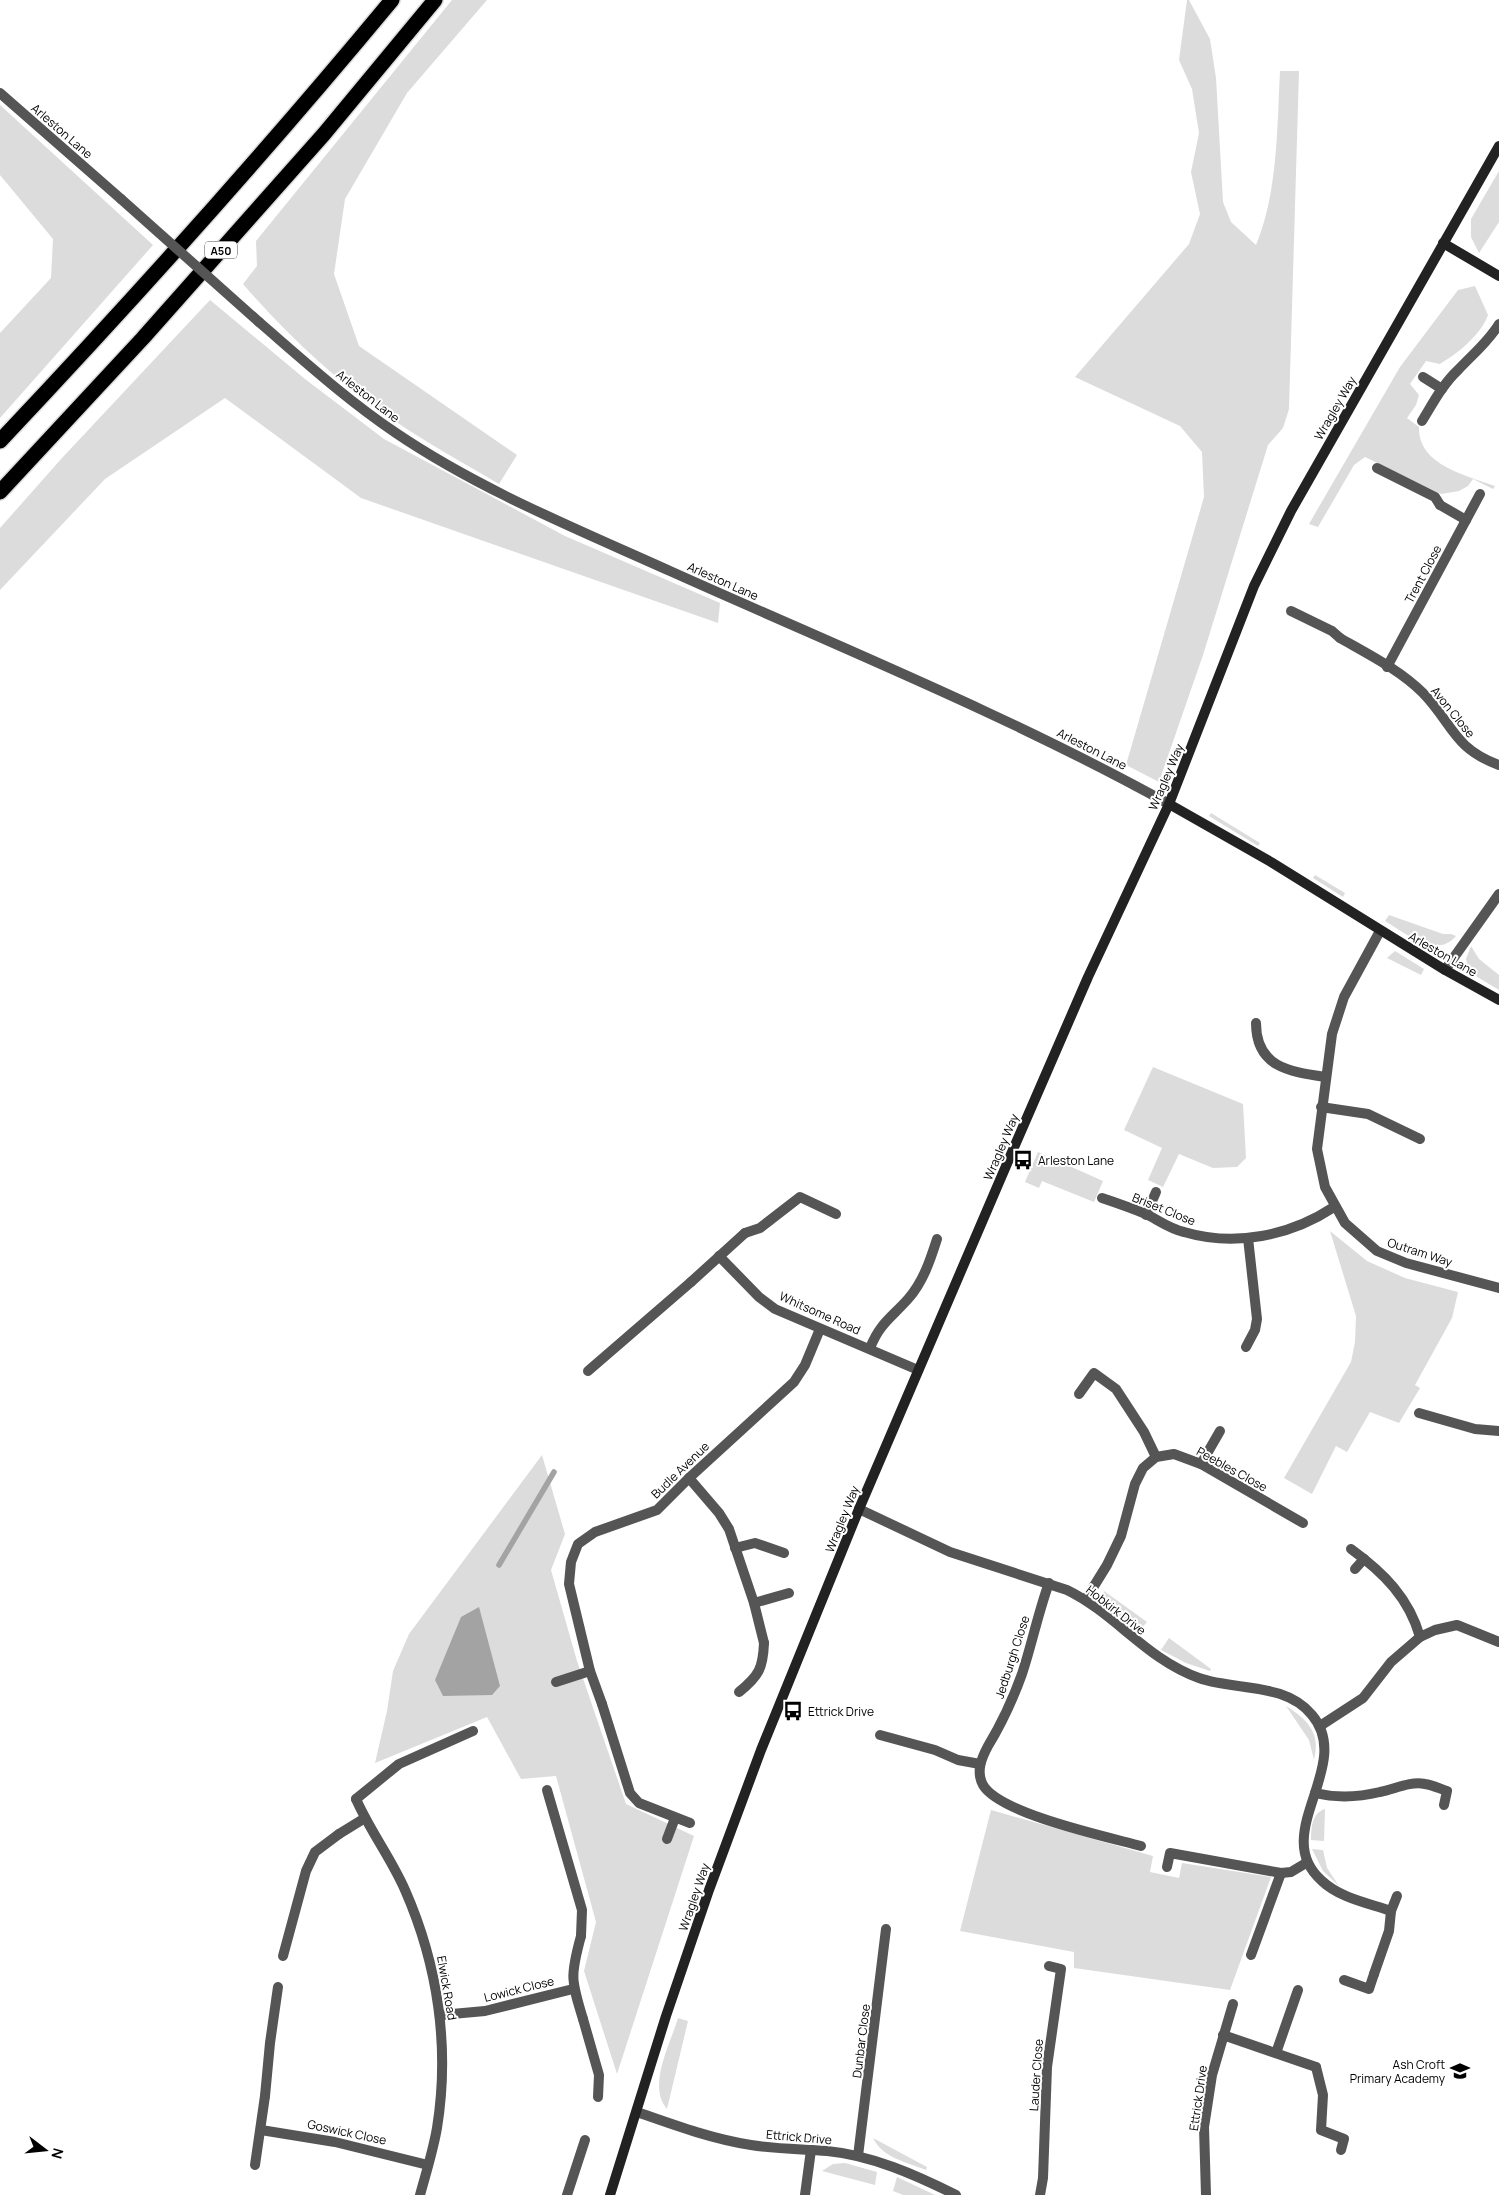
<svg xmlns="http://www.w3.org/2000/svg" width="1499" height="2195" font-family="Manrope,sans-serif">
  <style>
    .green { fill: #dcdcdc }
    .water { fill: #a3a3a3 }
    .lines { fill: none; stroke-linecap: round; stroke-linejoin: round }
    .stream { stroke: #a3a3a3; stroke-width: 5.5 }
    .highway-casing { stroke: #dbdbdb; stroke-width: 18 }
    .lane { stroke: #555; stroke-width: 10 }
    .street { stroke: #555; stroke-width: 10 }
    .secondary { stroke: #222; stroke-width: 10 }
    .highway { stroke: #000; stroke-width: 15 }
    .street-bridge { stroke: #555; stroke-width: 10 }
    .labels { text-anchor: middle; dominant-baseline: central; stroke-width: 4; stroke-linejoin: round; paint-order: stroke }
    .shield { fill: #fff; stroke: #4c4c4c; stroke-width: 1 }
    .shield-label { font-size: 11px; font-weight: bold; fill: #000 }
    .street-label { font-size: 12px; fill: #000; stroke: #fff }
    .poi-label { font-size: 12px; fill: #000; stroke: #fff; text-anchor: start }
  </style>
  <rect width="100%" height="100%" fill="#fff"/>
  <g class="green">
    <path d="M452 0H487L407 93 345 199 334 274 359 346 517 455 499 484C464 463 428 444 395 421 338 383 287 335 243 284L257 266 256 241Z"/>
    <path d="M1187 0H1189L1210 39 1216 78 1223 202 1231 222 1256 245C1278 192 1277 128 1280 71H1299L1289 409 1283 428 1268 445 1203 655 1159 782 1126 765 1204 497 1202 452 1180 426 1075 377 1189 244 1200 214 1191 172 1199 133 1192 89 1179 60Z"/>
    <path d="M0 105 153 245 0 418V333L51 278 53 239 0 175Z"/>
    <path d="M1499 171V222L1479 253 1471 237V219Z"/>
    <path d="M1475 286 1488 315C1480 336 1458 353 1440 364L1426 361 1410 384 1419 395 1416 405 1407 418 1419 427C1418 465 1466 475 1495 486L1493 489 1473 479 1468 486 1459 491 1441 494 1365 457 1354 465 1318 527 1309 524 1400 367 1458 290Z"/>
    <path d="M210 300 305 379 384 439 565 536 720 603 718 623 361 498 225 398 105 479 0 590V528L62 458Z"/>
    <path d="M1211 813 1260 843 1258 846 1209 816Z"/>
    <path d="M1315 875 1345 893 1343 897 1313 878Z"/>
    <path d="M1389 915 1443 934H1451L1456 936C1435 960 1406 933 1385 921Z"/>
    <path d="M1471 946 1479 959 1499 975V990L1469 972 1466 959Z"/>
    <path d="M1395 951 1424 969 1421 975 1387 958Z"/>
    <path d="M1153 1067 1243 1104 1246 1158 1237 1167 1213 1168 1179 1154 1163 1187 1148 1180 1162 1148 1124 1130Z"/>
    <path d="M1038 1152 1103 1181 1094 1202 1042 1181 1039 1188 1025 1182Z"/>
    <path d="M1330 1231 1367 1261 1405 1278 1458 1292 1452 1318 1415 1385 1420 1388 1399 1423 1370 1412 1347 1452 1336 1446 1312 1494 1284 1478 1351 1362 1355 1342 1356 1316Z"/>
    <path d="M542 1455 565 1534 551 1570 577 1661 626 1804 694 1836 617 2074 584 1971 596 1922 556 1776 521 1779 487 1717 375 1763 387 1711 393 1671 409 1634Z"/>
    <path d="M1104 1591 1147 1622 1138 1632 1117 1614 1103 1595Z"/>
    <path d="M1169 1638 1211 1669 1210 1671 1186 1663 1161 1650Z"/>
    <path d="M1286 1706C1308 1720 1321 1733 1314 1760L1309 1740Z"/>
    <path d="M1325 1809 1324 1841 1311 1840C1311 1827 1312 1813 1325 1809Z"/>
    <path d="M991 1810 1153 1856 1150 1872 1179 1878 1182 1863 1271 1877 1230 1990 1074 1968V1952L960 1931Z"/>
    <path d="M1312 1849 1323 1850 1327 1868 1339 1886 1323 1871Z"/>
    <path d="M678 2018 688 2021 667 2109C647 2086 670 2045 678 2018Z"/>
    <path d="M873 2138 927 2167 926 2170C906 2162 883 2158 873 2138Z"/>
    <path d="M845 2163 877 2172 875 2185 822 2171 833 2164Z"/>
    <path d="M897 2177 935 2195H903L893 2191Z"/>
  </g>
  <path class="water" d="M479 1607 500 1686 492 1695 443 1696 435 1680 461 1617Z"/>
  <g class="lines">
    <path class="stream" d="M499 1565 554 1472"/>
    <defs>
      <g id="highway">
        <path d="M0 441C135 298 266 152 392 0"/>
        <path d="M0 492 143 338 324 134 435 0"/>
      </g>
    </defs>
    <use href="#highway" class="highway-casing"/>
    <g class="lane">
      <path d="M1377 468 1435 497 1440 505"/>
      <path d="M1291 611 1332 631 1340 638"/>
      <path d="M745 1233 760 1228 800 1197 836 1214"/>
      <path d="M870 1348C880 1323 891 1318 908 1299 923 1282 930 1261 937 1239"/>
      <path d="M588 1371 691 1282"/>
      <path d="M1201 1464 1220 1431"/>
      <path d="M735 1548 755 1543 784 1553"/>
      <path d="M739 1692C759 1676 763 1668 764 1643"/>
      <path d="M602 1704 630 1793 639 1803 690 1823"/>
      <path d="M547 1790 582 1910 581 1936"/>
      <path d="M356 1799 399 1764 473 1731"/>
      <path d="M667 1839 675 1818"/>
      <path d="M1251 1955 1281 1873"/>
      <path d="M283 1956 306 1871 315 1852 339 1834"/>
      <path d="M1344 1980 1369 1989 1374 1974"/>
      <path d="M583 2019 599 2075 598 2097"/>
      <path d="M1276 2053 1298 1990"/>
      <path d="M1316 2067 1323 2095 1321 2130 1344 2139 1341 2150"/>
      <path d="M265 2096 270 2043 278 1987"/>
      <path d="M567 2195 585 2140"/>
    </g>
    <g class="street">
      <path d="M0 93 121 199"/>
      <path d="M259 322C303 360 347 400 396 433 480 490 577 529 670 571 837 646 1008 715 1169 804"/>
      <path d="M1423 377 1442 389"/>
      <path d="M1422 421C1433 403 1443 384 1458 370 1473 354 1488 342 1499 324"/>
      <path d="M1440 505 1466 520"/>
      <path d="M1340 638C1368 654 1400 670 1423 693 1453 724 1453 748 1499 765"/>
      <path d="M1387 667 1480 494"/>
      <path d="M1380 931 1344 997 1332 1034 1317 1149 1325 1187 1345 1223 1377 1251 1406 1263 1499 1288"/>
      <path d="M1445 970 1499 894"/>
      <path d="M1256 1023C1256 1068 1291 1072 1326 1077"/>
      <path d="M1321 1107 1368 1114 1420 1139"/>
      <path d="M1102 1198C1117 1203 1131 1208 1146 1214 1158 1220 1170 1229 1184 1232 1235 1247 1290 1236 1334 1207"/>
      <path d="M1146 1215 1156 1192"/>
      <path d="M719 1256 759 1297 775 1309 918 1370"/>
      <path d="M691 1282 745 1233"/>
      <path d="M1246 1347 1255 1330 1257 1319 1248 1238"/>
      <path d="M1079 1394 1094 1373 1116 1389 1144 1432 1156 1457"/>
      <path d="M1419 1413 1475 1429 1499 1431"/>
      <path d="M689 1478 719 1513 729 1529 754 1603 764 1643"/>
      <path d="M859 1509 950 1552 1067 1590C1116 1614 1146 1659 1199 1678 1236 1691 1285 1682 1312 1715 1355 1766 1268 1834 1322 1881 1340 1898 1368 1903 1391 1911L1389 1931 1374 1974"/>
      <path d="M1351 1549C1384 1573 1409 1598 1420 1637"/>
      <path d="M1355 1569 1364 1559"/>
      <path d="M1049 1583C1038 1613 1032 1644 1022 1674 1013 1699 1002 1723 988 1746 981 1759 976 1772 983 1785 1000 1814 1108 1837 1141 1846"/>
      <path d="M1086 1599 1107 1565 1121 1536 1135 1484 1143 1468 1156 1457 1174 1454 1201 1464 1303 1523"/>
      <path d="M754 1603 789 1593"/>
      <path d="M556 1682 590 1671"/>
      <path d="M602 1704 590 1671 569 1584 571 1562 578 1544 595 1532 657 1510 689 1478 794 1382 805 1365 820 1329"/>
      <path d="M1320 1726 1363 1698 1391 1662 1420 1637 1435 1630 1457 1625 1499 1642"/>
      <path d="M880 1735 935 1750 958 1760 980 1764"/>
      <path d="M1315 1793C1336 1798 1359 1797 1380 1792 1395 1789 1410 1781 1425 1784 1433 1785 1440 1789 1447 1791L1444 1805"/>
      <path d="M356 1799C370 1831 391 1858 405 1890 438 1965 450 2047 437 2128 433 2151 426 2173 420 2195"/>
      <path d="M339 1834 365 1818"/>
      <path d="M1167 1867 1170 1853 1281 1873 1291 1872 1306 1863"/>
      <path d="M1391 1911 1397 1896"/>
      <path d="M581 1936C570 1976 571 1980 583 2019"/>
      <path d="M441 2015 485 2011 573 1989"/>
      <path d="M1223 2035 1316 2067"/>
      <path d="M637 2112C674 2125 712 2139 751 2145 776 2149 801 2149 827 2151 871 2155 916 2175 956 2195"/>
      <path d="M261 2130 335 2142 428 2165"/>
      <path d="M858 2156 886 1929"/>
      <path d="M255 2165 265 2096"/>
      <path d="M805 2195 811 2150"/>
      <path d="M1040 2195 1043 2178 1047 2067 1061 1969 1049 1966"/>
      <path d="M1206 2195 1204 2127 1212 2075 1233 2004"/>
    </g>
    <g class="secondary">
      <path d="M1443 243 1499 276"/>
      <path d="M1169 804 1271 862 1445 970 1499 1000"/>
      <path d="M610 2195 666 2016 709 1890 761 1750 859 1509 1012 1152 1088 977 1169 804 1254 586 1291 511 1499 146"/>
    </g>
    <use href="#highway" class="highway"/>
    <path class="street-bridge" d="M121 199 259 322"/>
  </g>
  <defs>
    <symbol id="bus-bare" viewBox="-9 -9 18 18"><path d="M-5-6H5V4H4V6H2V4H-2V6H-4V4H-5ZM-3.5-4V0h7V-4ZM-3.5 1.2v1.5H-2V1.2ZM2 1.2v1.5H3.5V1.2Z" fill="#000" stroke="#fff" stroke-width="2.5" paint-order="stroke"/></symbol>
    <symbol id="school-bare" viewBox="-9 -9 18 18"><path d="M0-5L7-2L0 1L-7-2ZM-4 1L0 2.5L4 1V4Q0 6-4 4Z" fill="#000" stroke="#fff" stroke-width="2.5" paint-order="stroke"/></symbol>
  </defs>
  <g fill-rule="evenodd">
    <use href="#bus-bare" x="1009" y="1146" width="28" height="28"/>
    <use href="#bus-bare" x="779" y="1697" width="28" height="28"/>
    <use href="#school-bare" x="1446" y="2057" width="28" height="28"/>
  </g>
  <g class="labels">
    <rect class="shield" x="205" y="241.5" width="32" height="17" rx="4"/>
    <g class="shield-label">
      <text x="221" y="250">A50</text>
    </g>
    <g class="street-label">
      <text transform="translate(62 131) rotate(41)">Arleston Lane</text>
      <text transform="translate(368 396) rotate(38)">Arleston Lane</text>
      <text transform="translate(1335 408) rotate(-60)">Wragley Way</text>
      <text transform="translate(1423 574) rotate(-62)">Trent Close</text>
      <text transform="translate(723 581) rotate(24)">Arleston Lane</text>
      <text transform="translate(1453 712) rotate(51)">Avon Close</text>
      <text transform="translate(1092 749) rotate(27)">Arleston Lane</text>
      <text transform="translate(1166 777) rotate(-67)">Wragley Way</text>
      <text transform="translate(1443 954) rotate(30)">Arleston Lane</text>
      <text transform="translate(1001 1147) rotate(-67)">Wragley Way</text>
      <text transform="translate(1164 1209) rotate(22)">Briset Close</text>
      <text transform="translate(1420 1252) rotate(18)">Outram Way</text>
      <text transform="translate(820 1313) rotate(24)">Whitsome Road</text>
      <text transform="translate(1232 1469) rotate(29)">Peebles Close</text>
      <text transform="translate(680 1470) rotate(-44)">Budle Avenue</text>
      <text transform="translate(842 1519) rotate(-68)">Wragley Way</text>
      <text transform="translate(1116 1610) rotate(38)">Hobkirk Drive</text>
      <text transform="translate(1012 1657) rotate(-72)">Jedburgh Close</text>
      <text transform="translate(694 1897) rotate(-71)">Wragley Way</text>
      <text transform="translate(447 1988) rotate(80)">Elwick Road</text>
      <text transform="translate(519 1989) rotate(-14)">Lowick Close</text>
      <text transform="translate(861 2041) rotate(-83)">Dunbar Close</text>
      <text transform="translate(1036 2075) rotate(-86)">Lauder Close</text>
      <text transform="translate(1198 2098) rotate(-82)">Ettrick Drive</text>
      <text transform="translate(347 2132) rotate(12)">Goswick Close</text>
      <text transform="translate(799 2137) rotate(5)">Ettrick Drive</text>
    </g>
    <g class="poi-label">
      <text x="1038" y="1160">Arleston Lane</text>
      <text x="808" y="1711">Ettrick Drive</text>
      <text x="1445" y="2064" text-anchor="end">Ash Croft<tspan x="1445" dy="14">Primary Academy</tspan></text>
    </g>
  </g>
  <g transform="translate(45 2150) rotate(106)" stroke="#ffffff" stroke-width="4" paint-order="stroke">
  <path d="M0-4L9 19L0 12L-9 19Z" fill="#000000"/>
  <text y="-8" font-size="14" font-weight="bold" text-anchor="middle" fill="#000000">N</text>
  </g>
</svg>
